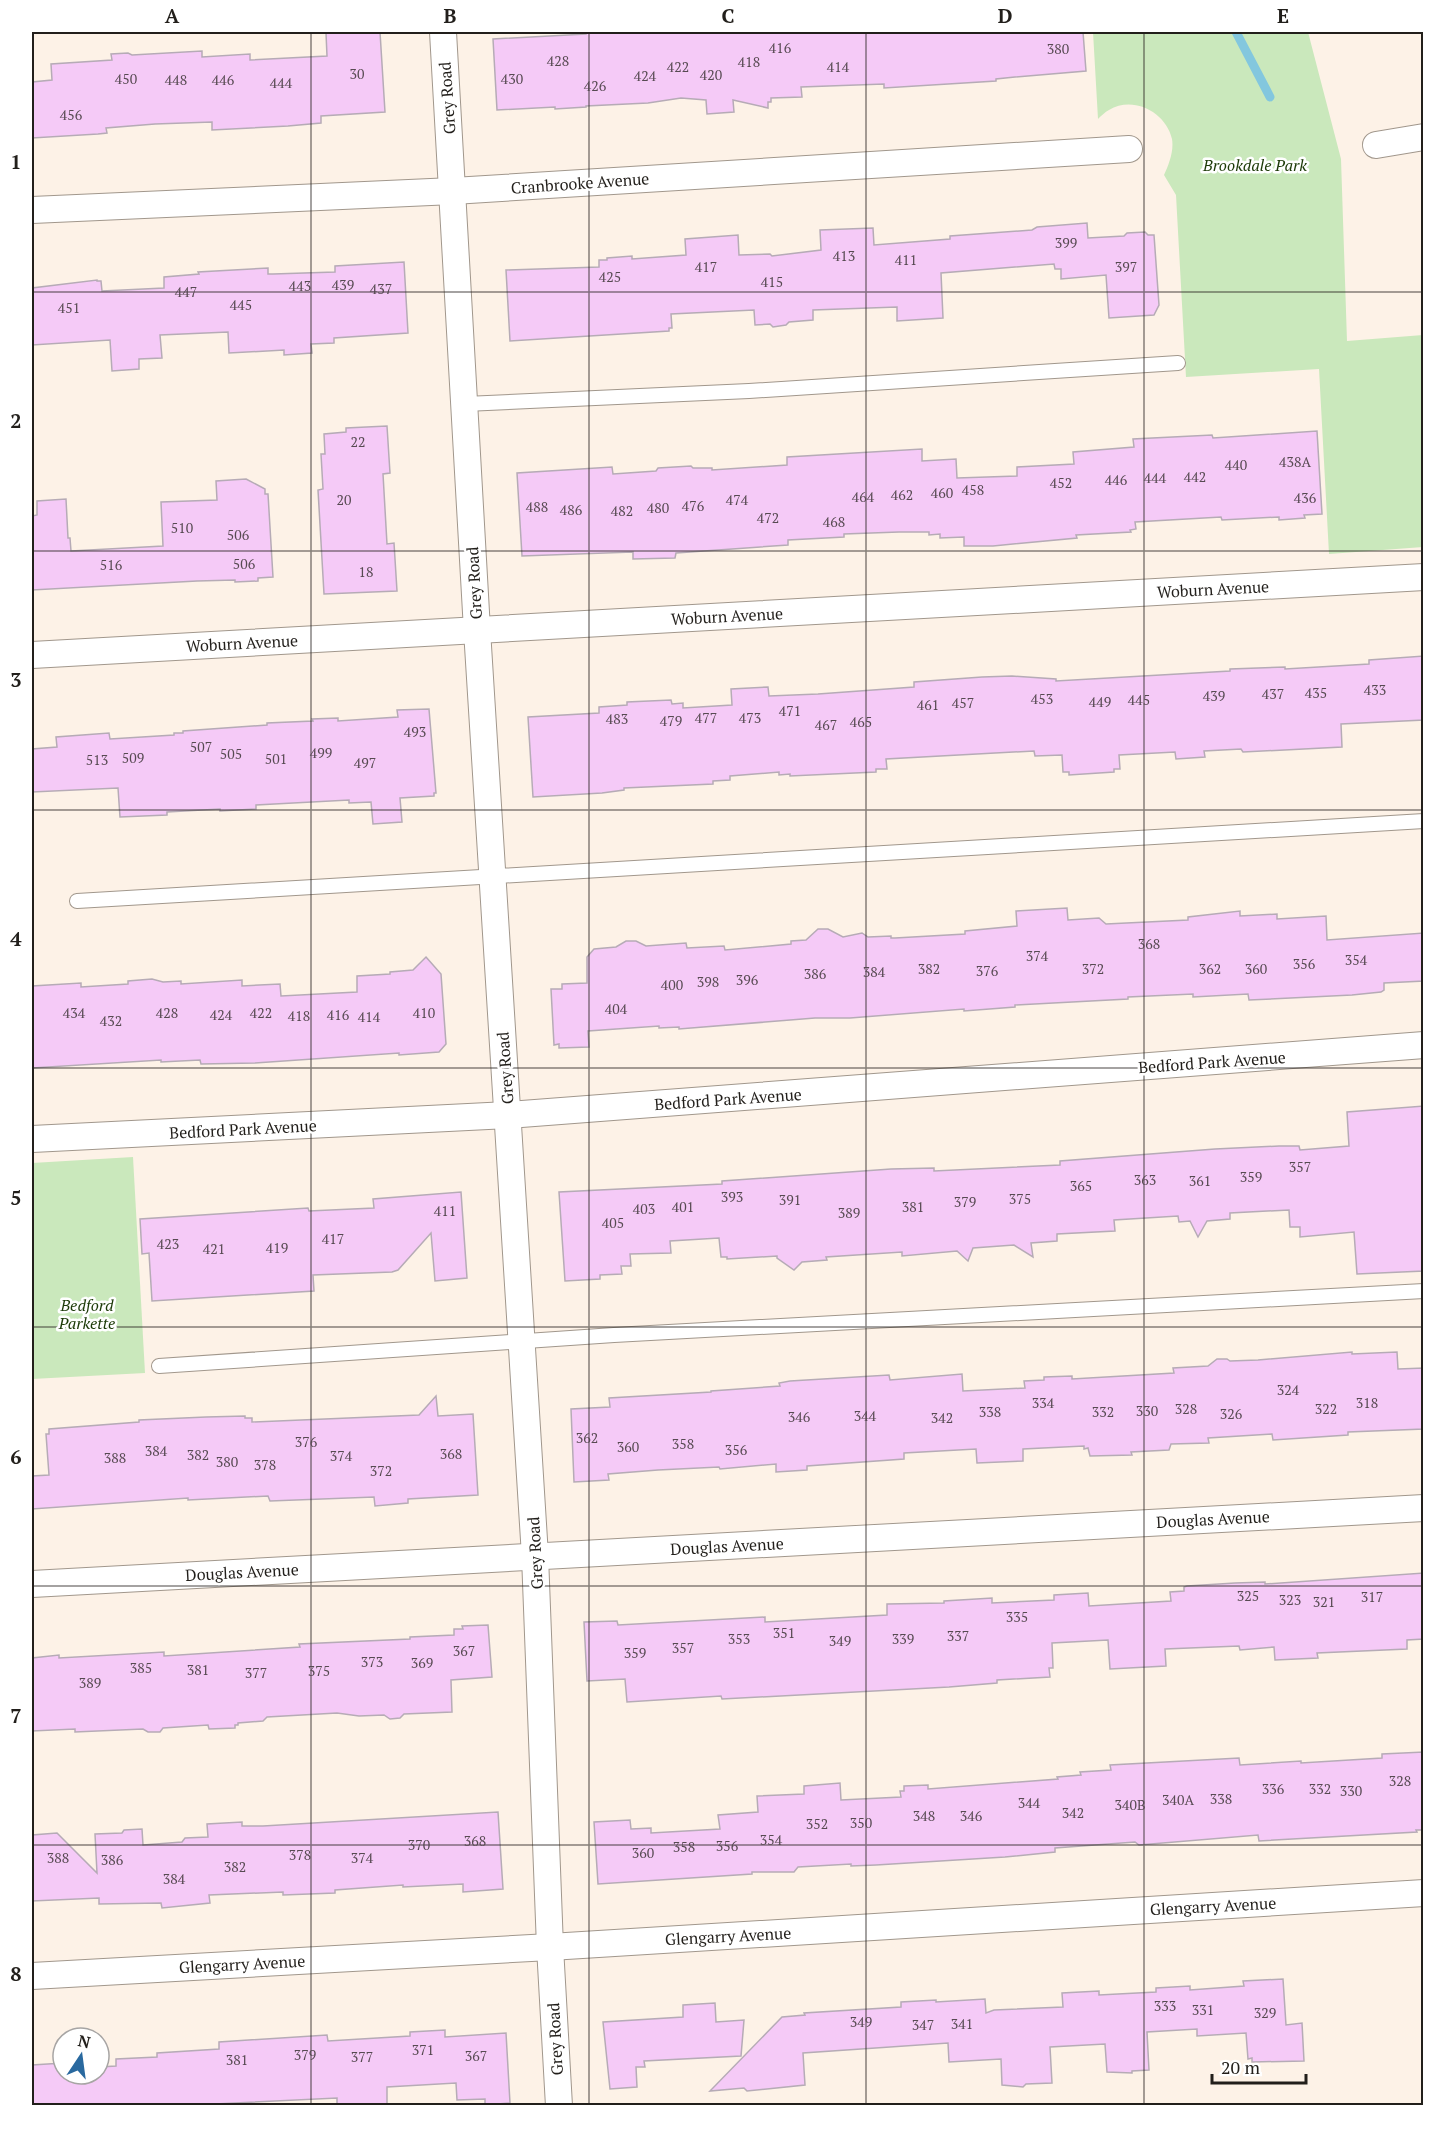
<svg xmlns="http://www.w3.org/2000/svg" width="1455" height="2137" font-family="'PT Serif',serif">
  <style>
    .green { fill: #cae8bc }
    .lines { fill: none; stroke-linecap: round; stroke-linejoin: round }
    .stream { stroke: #83c7de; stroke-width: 9 }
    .building { fill: #f5caf7; stroke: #b6abb6; stroke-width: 1.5 }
    .lane-casing { stroke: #a1978c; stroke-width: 16 }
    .street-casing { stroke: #a1978c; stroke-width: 28 }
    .lane { stroke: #fff; stroke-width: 14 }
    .street { stroke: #fff; stroke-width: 26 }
    .grid { fill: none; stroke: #221f1b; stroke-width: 1.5; stroke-opacity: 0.55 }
    .labels { text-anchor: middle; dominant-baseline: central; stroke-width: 5; stroke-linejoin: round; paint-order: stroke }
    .number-label { font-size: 14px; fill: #574a52 }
    .street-label { font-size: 16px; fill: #221f1b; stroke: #fff }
    .park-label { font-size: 16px; font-style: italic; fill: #1c3a07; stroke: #fff }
    .neatline { fill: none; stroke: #221f1b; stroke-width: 2 }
    .grid-label { font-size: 20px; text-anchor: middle; font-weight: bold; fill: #221f1b }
  </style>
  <rect width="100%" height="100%" fill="#fdf2e7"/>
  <g class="green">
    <path d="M1093 32H1308L1341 159 1347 341 1423 335V547L1329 554 1319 369 1186 377 1176 195 1164 175C1169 164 1174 151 1172 139 1166 112 1133 95 1109 110 1105 112 1101 116 1098 119Z"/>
    <path d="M133 1157 145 1373 32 1379V1163Z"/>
  </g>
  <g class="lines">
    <path class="stream" d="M1236 32 1270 97"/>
  </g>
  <g class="building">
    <path d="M345 32H380L385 112 321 116V123L288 126 212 130V122L155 124 106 128 107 133 98 134 32 138V82L52 80 51 64 112 60 111 54 128 53 132 55 202 51V57L250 54V60L327 56 326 33Z"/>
    <path d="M586 32H1083L1086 71 1015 77 996 79V81L884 88V84L801 87 802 97 771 98V102H768V108L733 100 734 112 707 114 706 100 681 98 648 103 586 106V107L555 109V107L497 110 493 39 586 34Z"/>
    <path d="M1087 223 1088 238 1124 236 1127 233 1145 232 1148 235H1154L1159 305 1154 315 1109 318 1106 275 1061 279V269H1055L1054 264 941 273 943 318 897 321V307L813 310V320L789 322 786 325 773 327 770 324 755 325 754 310 671 314 672 328H669V331L510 341 506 270 599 267V260H607V258L632 256V259L686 255 685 239 738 235 739 255 770 254 772 256 821 250 820 230 873 228 874 245 950 239V236L1032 230 1037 227Z"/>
    <path d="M404 262 408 333 334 338V343L311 344 312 353 284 355V350L229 353 228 332 160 335 162 358 139 359V369L112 371 110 340 32 345V288L97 280V281H101L102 291 164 288V277L199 274 198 272 268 268V274H273L335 272V266Z"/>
    <path d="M387 426 390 473 383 474 387 544 394 543 397 591 324 594 318 490 323 489 321 454H325L324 434 346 432V428Z"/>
    <path d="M1317 431 1322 514 1304 515 1305 518 1279 520V517L1222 520 1221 517 1135 522 1136 529 1130 530 1131 532 1076 535 1077 538 993 546H964V537L940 538V534L929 535V532H899L844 534V537L788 540V545L676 553 675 558 633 559V552L522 556 517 473 612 467 613 474 656 471 658 468 691 466 693 468H712V470L787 465V457L922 449V461L956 459 957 478 1017 476V467L1074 464 1073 452 1134 447 1133 439 1212 435 1213 438Z"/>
    <path d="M246 479 265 489V494H268L273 577 258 578V581L235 582V580L197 581 32 590V516L37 515V501L66 499 68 538H70L71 551 163 546 161 502 217 500 216 481Z"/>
    <path d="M1424 656V720L1341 724 1342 747 1243 752 1241 749 1204 751 1205 757 1176 759 1175 752 1119 755 1120 769H1114V772L1069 775V772H1063L1062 755 1035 756 1034 751 886 759 887 769H876V772L790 776V774L779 775V772L730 776V780L713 781V784L624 788V790L602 793 533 797 528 717 599 713V707L627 705V702L671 700 672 704 683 703V708L732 705 731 689 768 687 769 696 818 694 914 687V682L982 677 1012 676 1056 679V681L1230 671V669L1285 667V669L1369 664V660Z"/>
    <path d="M429 709 436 793H434V796L400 798 402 822 373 824 371 802 349 803V800L256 805V809L220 811V809L167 812V815L120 817 118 788 32 792V749L57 747 56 737 109 733 110 739 174 735V733H183V731L267 725V723L313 721 312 719 338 718V721L398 717 397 710Z"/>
    <path d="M1067 908 1068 920 1099 918 1106 924 1188 920V917L1240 911V916L1277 914V919L1326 916 1327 940 1424 933V981L1384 983V990L1381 992 1352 995 1249 1000 1248 994 1193 997V994L1128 997V999L1015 1005V1007L964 1011V1009L850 1018H815L679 1029V1027L659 1028V1026L588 1031 589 1047 559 1048V1044L554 1045 551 989H562V984L587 983V957L594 949 616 947 626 941H636L646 946 686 943 687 948 724 946 725 950 791 944V941L806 940 818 929H828L843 937 862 933 868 937 891 936V938H895L965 934V931L1017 926 1016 911Z"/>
    <path d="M426 957 441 974 446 1044 439 1052 399 1055V1053L255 1063 201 1064 200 1060 161 1062V1060L32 1068V986L81 983V987L128 984V981L152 979 163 982 181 981V984L242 980V986L280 984 281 996 357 992V976L390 974V972L413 970Z"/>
    <path d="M1424 1106V1271L1357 1274 1354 1232 1300 1237V1227H1290L1289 1210 1230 1213V1219L1207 1221 1198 1237 1190 1221 1179 1222 1178 1216 1114 1220 1115 1231 1057 1234V1241L1031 1243 1033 1257 1014 1245 973 1248 968 1261 957 1251 902 1256V1252L826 1257 827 1260 802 1262 794 1270 777 1258V1256L727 1259V1257H721L719 1238 670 1241 671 1253 630 1254 631 1266H621L622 1274 600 1275V1279L565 1281 559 1192 722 1184V1181L891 1169 934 1168V1171L1060 1165V1161L1215 1149 1279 1146H1299L1300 1150 1349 1146 1347 1112Z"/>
    <path d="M461 1192 467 1278 435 1281 431 1233 398 1270 392 1272 313 1275 314 1291 152 1301 149 1253 142 1254 140 1219 308 1208 309 1211 374 1208 373 1199Z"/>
    <path d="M1352 1352V1354L1397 1352 1398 1369 1424 1368V1429L1348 1432V1435L1273 1440 1272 1434 1208 1438 1209 1443 1171 1444 1169 1450 1131 1452 1132 1455 1090 1456 1088 1448 1084 1449V1446L1023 1449V1461L977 1463 976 1449 904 1453V1459L807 1466V1470L776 1472V1464L720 1469 719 1467 658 1470 608 1474 609 1480 574 1482 571 1409 610 1407 609 1398 711 1392V1391L780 1386 779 1383 790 1381 889 1375 890 1380 962 1374 963 1391 1025 1388 1024 1381 1044 1380V1377L1072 1376V1379L1174 1373 1173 1368 1208 1366 1217 1359H1227L1230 1361 1258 1360Z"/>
    <path d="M436 1396 438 1416 473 1414 478 1495 408 1499V1503L375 1506 374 1497 270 1501 268 1496 188 1500V1498L32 1509V1476L49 1475 46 1434H49V1429L139 1422V1420L206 1417 245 1416V1418H252V1422L419 1415Z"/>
    <path d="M1424 1573V1639L1407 1640V1649L1317 1653 1318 1658 1275 1660 1274 1647 1240 1650 1239 1646 1165 1649 1166 1666 1110 1669 1108 1640 1052 1643 1053 1668H1049L1050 1677 997 1680V1683L949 1687 722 1699 721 1696 627 1702 625 1679 587 1681 584 1622 617 1621 618 1625 765 1617V1622L887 1615V1604L944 1603V1601L992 1598V1603L1054 1600V1595L1088 1593 1089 1606 1171 1601 1170 1592 1184 1591V1587L1187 1586 1235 1583 1265 1582V1584Z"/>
    <path d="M488 1625 492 1677 451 1680 452 1712 404 1714 400 1718 390 1719 384 1715 359 1716 337 1713 267 1717 263 1721 238 1723V1725H235V1728L209 1729 208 1725 163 1728 160 1732H148L143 1729 75 1732V1729L32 1731V1658L59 1655V1658L164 1652V1656L300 1647 299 1644 410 1639V1637L454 1635V1629H463L462 1626Z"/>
    <path d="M1424 1752V1830H1416L1417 1832 1259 1841 1258 1835 1139 1845 1135 1842 1055 1848V1852L1005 1857 876 1865 851 1866V1864L798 1867 794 1872H752V1874L598 1884 594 1822 630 1820 631 1829 651 1828V1833L720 1829 718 1815 758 1812 757 1796 804 1794V1786L840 1783 841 1800 901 1797 900 1791H904V1786L928 1785V1789L1058 1779 1057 1777 1081 1775 1080 1772 1111 1770 1110 1765 1239 1758 1240 1765 1301 1761V1763L1382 1758V1754Z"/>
    <path d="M498 1812 503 1889 463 1892V1884L403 1887V1885L335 1890V1893L283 1895V1892L209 1895 210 1903 162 1908 161 1903 99 1904V1898L32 1901V1835L57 1833 97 1873 95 1834 122 1833 124 1830 142 1829 143 1845 182 1842 185 1838 208 1837 207 1824 242 1822V1826H263Z"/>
    <path d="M1283 1979 1286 2025 1302 2023 1304 2061 1252 2062V2058L1248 2059 1246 2033 1197 2036V2029L1147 2032 1149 2070 1132 2071V2073L1107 2072 1105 2044 1050 2047 1052 2083 1026 2084 1023 2087 1002 2085 1001 2059 949 2062 948 2043 803 2053 805 2085 747 2091 744 2088 710 2091 782 2017 805 2015 804 2013 901 2007V2002L936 2000V2002L985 1999 986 2013 994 2010 1063 2007 1062 1993 1099 1991V1995L1156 1992V1988L1190 1986V1990L1244 1986 1243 1981Z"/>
    <path d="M715 2003 716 2022 744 2020 741 2056 644 2061 645 2067H636L637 2087 610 2089 603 2022 683 2017V2005Z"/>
    <path d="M445 2030V2037L506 2033 510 2103 485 2105V2099L457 2100 456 2083 387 2087V2106H337V2098L215 2104V2106H32V2065L63 2063V2074H99V2067L116 2066V2059L157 2057V2053L219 2049V2042L327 2035 328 2041 410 2036V2032Z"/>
  </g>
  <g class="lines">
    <defs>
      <g id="lane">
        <path d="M465 404 749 391 1178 363"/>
        <path d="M77 901 1424 821"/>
        <path d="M159 1366 614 1335 1424 1291"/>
      </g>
      <g id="street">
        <path d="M443 32 477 630 535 1556 550 1947 559 2106"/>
        <path d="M1376 145 1424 137"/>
        <path d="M32 210 453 191 1129 149"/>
        <path d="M32 655 1424 577"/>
        <path d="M32 1139 508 1115 1424 1045"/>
        <path d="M32 1584 1424 1508"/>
        <path d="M32 1976 550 1947 1424 1893"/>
      </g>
    </defs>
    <use href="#lane" class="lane-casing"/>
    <use href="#street" class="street-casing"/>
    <use href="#lane" class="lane"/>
    <use href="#street" class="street"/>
  </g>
  <path class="grid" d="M311 32V2106M589 32V2106M866 32V2106M1144 32V2106M32 292H1424M32 551H1424M32 810H1424M32 1068H1424M32 1327H1424M32 1586H1424M32 1845H1424"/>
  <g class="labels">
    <g class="number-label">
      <text x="780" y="47">416</text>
      <text x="1058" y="48">380</text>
      <text x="558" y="60">428</text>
      <text x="749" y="61">418</text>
      <text x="678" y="66">422</text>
      <text x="838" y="66">414</text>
      <text x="357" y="73">30</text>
      <text x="711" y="74">420</text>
      <text x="645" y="75">424</text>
      <text x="126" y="78">450</text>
      <text x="512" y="78">430</text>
      <text x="176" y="79">448</text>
      <text x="223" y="79">446</text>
      <text x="281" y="82">444</text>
      <text x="595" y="85">426</text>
      <text x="71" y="114">456</text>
      <text x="1066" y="242">399</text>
      <text x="844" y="255">413</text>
      <text x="906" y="259">411</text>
      <text x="706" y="266">417</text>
      <text x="1126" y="266">397</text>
      <text x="610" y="276">425</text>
      <text x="772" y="281">415</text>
      <text x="343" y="284">439</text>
      <text x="300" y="285">443</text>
      <text x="381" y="288">437</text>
      <text x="186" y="291">447</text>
      <text x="241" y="304">445</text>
      <text x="69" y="307">451</text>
      <text x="358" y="441">22</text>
      <text x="1295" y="461">438A</text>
      <text x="1236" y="464">440</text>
      <text x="1195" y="476">442</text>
      <text x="1155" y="477">444</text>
      <text x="1116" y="479">446</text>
      <text x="1061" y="482">452</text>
      <text x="973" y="489">458</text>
      <text x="942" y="492">460</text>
      <text x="902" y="494">462</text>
      <text x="863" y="496">464</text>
      <text x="1305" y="497">436</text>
      <text x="344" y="499">20</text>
      <text x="737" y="499">474</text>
      <text x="693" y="505">476</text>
      <text x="537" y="506">488</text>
      <text x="658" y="507">480</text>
      <text x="571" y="509">486</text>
      <text x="622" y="510">482</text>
      <text x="768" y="517">472</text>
      <text x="834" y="521">468</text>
      <text x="182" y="527">510</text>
      <text x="238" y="534">506</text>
      <text x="244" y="563">506</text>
      <text x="111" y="564">516</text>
      <text x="366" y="571">18</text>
      <text x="1375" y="689">433</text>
      <text x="1316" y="692">435</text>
      <text x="1273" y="693">437</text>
      <text x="1214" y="695">439</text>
      <text x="1042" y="698">453</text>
      <text x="1139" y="699">445</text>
      <text x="1100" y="701">449</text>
      <text x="963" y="702">457</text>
      <text x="928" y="704">461</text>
      <text x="790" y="710">471</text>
      <text x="706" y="717">477</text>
      <text x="750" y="717">473</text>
      <text x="617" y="718">483</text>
      <text x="671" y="720">479</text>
      <text x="861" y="721">465</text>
      <text x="826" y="724">467</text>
      <text x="415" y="731">493</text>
      <text x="201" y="746">507</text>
      <text x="321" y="752">499</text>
      <text x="231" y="753">505</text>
      <text x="133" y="757">509</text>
      <text x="276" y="758">501</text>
      <text x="97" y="759">513</text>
      <text x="365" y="762">497</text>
      <text x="1149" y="943">368</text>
      <text x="1037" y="955">374</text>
      <text x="1356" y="959">354</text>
      <text x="1304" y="963">356</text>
      <text x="929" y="968">382</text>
      <text x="1093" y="968">372</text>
      <text x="1210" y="968">362</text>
      <text x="1256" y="968">360</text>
      <text x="987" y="970">376</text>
      <text x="874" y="971">384</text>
      <text x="815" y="973">386</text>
      <text x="747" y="979">396</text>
      <text x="708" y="981">398</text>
      <text x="672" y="984">400</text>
      <text x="616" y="1008">404</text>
      <text x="74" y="1012">434</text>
      <text x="167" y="1012">428</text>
      <text x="261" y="1012">422</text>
      <text x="424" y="1012">410</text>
      <text x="221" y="1014">424</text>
      <text x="338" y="1014">416</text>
      <text x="299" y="1015">418</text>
      <text x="369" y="1016">414</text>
      <text x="111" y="1020">432</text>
      <text x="1300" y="1166">357</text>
      <text x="1251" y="1176">359</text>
      <text x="1145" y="1179">363</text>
      <text x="1200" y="1180">361</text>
      <text x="1081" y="1185">365</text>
      <text x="732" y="1196">393</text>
      <text x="1020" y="1198">375</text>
      <text x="790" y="1199">391</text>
      <text x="965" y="1201">379</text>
      <text x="683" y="1206">401</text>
      <text x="913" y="1206">381</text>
      <text x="644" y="1208">403</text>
      <text x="445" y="1210">411</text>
      <text x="849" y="1212">389</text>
      <text x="613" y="1222">405</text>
      <text x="333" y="1238">417</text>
      <text x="168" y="1243">423</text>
      <text x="277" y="1247">419</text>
      <text x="214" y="1248">421</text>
      <text x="1288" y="1389">324</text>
      <text x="1043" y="1402">334</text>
      <text x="1367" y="1402">318</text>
      <text x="1186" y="1408">328</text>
      <text x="1326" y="1408">322</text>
      <text x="1147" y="1410">330</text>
      <text x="990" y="1411">338</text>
      <text x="1103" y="1411">332</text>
      <text x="1231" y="1413">326</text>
      <text x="865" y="1415">344</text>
      <text x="799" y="1416">346</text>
      <text x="942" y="1417">342</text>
      <text x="587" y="1437">362</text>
      <text x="306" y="1441">376</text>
      <text x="683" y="1443">358</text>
      <text x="628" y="1446">360</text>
      <text x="736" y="1449">356</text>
      <text x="156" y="1450">384</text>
      <text x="451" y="1453">368</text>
      <text x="198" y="1454">382</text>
      <text x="341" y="1455">374</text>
      <text x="115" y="1457">388</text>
      <text x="227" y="1461">380</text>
      <text x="265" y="1464">378</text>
      <text x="381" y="1470">372</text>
      <text x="1248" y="1595">325</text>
      <text x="1372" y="1596">317</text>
      <text x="1290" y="1599">323</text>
      <text x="1324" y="1601">321</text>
      <text x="1017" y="1616">335</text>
      <text x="784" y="1632">351</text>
      <text x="958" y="1635">337</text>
      <text x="739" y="1638">353</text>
      <text x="903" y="1638">339</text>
      <text x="840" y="1640">349</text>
      <text x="683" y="1647">357</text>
      <text x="464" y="1650">367</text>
      <text x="635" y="1652">359</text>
      <text x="372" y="1661">373</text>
      <text x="422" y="1662">369</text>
      <text x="141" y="1667">385</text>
      <text x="198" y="1669">381</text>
      <text x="319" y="1670">375</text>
      <text x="256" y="1672">377</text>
      <text x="90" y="1682">389</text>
      <text x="1400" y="1780">328</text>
      <text x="1273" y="1788">336</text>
      <text x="1320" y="1788">332</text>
      <text x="1351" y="1790">330</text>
      <text x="1221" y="1798">338</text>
      <text x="1178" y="1799">340A</text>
      <text x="1029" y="1802">344</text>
      <text x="1130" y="1804">340B</text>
      <text x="1073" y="1812">342</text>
      <text x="924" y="1815">348</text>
      <text x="971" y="1815">346</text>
      <text x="861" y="1822">350</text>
      <text x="817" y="1823">352</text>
      <text x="771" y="1839">354</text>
      <text x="475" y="1840">368</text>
      <text x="419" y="1844">370</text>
      <text x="727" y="1845">356</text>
      <text x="684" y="1846">358</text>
      <text x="643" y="1852">360</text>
      <text x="300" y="1854">378</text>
      <text x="58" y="1857">388</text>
      <text x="362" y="1857">374</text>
      <text x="112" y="1859">386</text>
      <text x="235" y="1866">382</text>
      <text x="174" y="1878">384</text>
      <text x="1165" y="2005">333</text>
      <text x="1203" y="2009">331</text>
      <text x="1265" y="2012">329</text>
      <text x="861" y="2021">349</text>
      <text x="962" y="2023">341</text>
      <text x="923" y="2024">347</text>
      <text x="423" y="2049">371</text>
      <text x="305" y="2054">379</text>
      <text x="476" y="2055">367</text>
      <text x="362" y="2056">377</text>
      <text x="237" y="2059">381</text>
    </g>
    <g class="street-label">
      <text transform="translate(447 98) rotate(-94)">Grey Road</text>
      <text transform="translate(580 183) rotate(-4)">Cranbrooke Avenue</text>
      <text transform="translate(474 583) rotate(-93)">Grey Road</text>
      <text transform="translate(1213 589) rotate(-3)">Woburn Avenue</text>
      <text transform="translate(727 616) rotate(-3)">Woburn Avenue</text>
      <text transform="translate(242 643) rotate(-3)">Woburn Avenue</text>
      <text transform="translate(1212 1062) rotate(-4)">Bedford Park Avenue</text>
      <text transform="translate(505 1068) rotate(-94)">Grey Road</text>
      <text transform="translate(728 1099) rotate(-4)">Bedford Park Avenue</text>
      <text transform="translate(243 1129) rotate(-3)">Bedford Park Avenue</text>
      <text transform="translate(1213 1519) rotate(-3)">Douglas Avenue</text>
      <text transform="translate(727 1546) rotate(-3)">Douglas Avenue</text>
      <text transform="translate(535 1553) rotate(-93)">Grey Road</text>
      <text transform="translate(242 1572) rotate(-3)">Douglas Avenue</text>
      <text transform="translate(1213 1906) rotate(-3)">Glengarry Avenue</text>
      <text transform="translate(728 1936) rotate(-3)">Glengarry Avenue</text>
      <text transform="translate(242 1964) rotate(-3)">Glengarry Avenue</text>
      <text transform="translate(555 2039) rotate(-93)">Grey Road</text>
    </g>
    <g class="park-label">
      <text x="1255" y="165">Brookdale Park</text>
      <text x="87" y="1305">Bedford<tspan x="87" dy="18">Parkette</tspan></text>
    </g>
  </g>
  <rect width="1455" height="2137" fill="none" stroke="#ffffff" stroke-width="66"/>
  <g transform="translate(81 2056) rotate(13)"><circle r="28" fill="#ffffff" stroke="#a7a5a4" stroke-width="1.5"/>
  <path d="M0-4.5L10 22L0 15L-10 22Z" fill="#29699f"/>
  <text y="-9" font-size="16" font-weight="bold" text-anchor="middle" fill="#221f1b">N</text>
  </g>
  <path d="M1212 2074v9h94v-9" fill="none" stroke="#221f1b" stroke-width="3"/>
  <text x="1221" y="2074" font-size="18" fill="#221f1b" stroke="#ffffff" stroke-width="4.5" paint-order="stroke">20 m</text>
  <rect x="33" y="33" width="1389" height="2071" class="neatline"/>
  <g class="grid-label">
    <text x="172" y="23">A</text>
    <text x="450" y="23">B</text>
    <text x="728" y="23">C</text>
    <text x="1005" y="23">D</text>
    <text x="1283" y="23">E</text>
    <text x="16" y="169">1</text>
    <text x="16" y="428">2</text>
    <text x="16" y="687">3</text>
    <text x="16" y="946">4</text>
    <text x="16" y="1205">5</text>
    <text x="16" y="1464">6</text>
    <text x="16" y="1723">7</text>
    <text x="16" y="1981">8</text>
  </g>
</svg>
